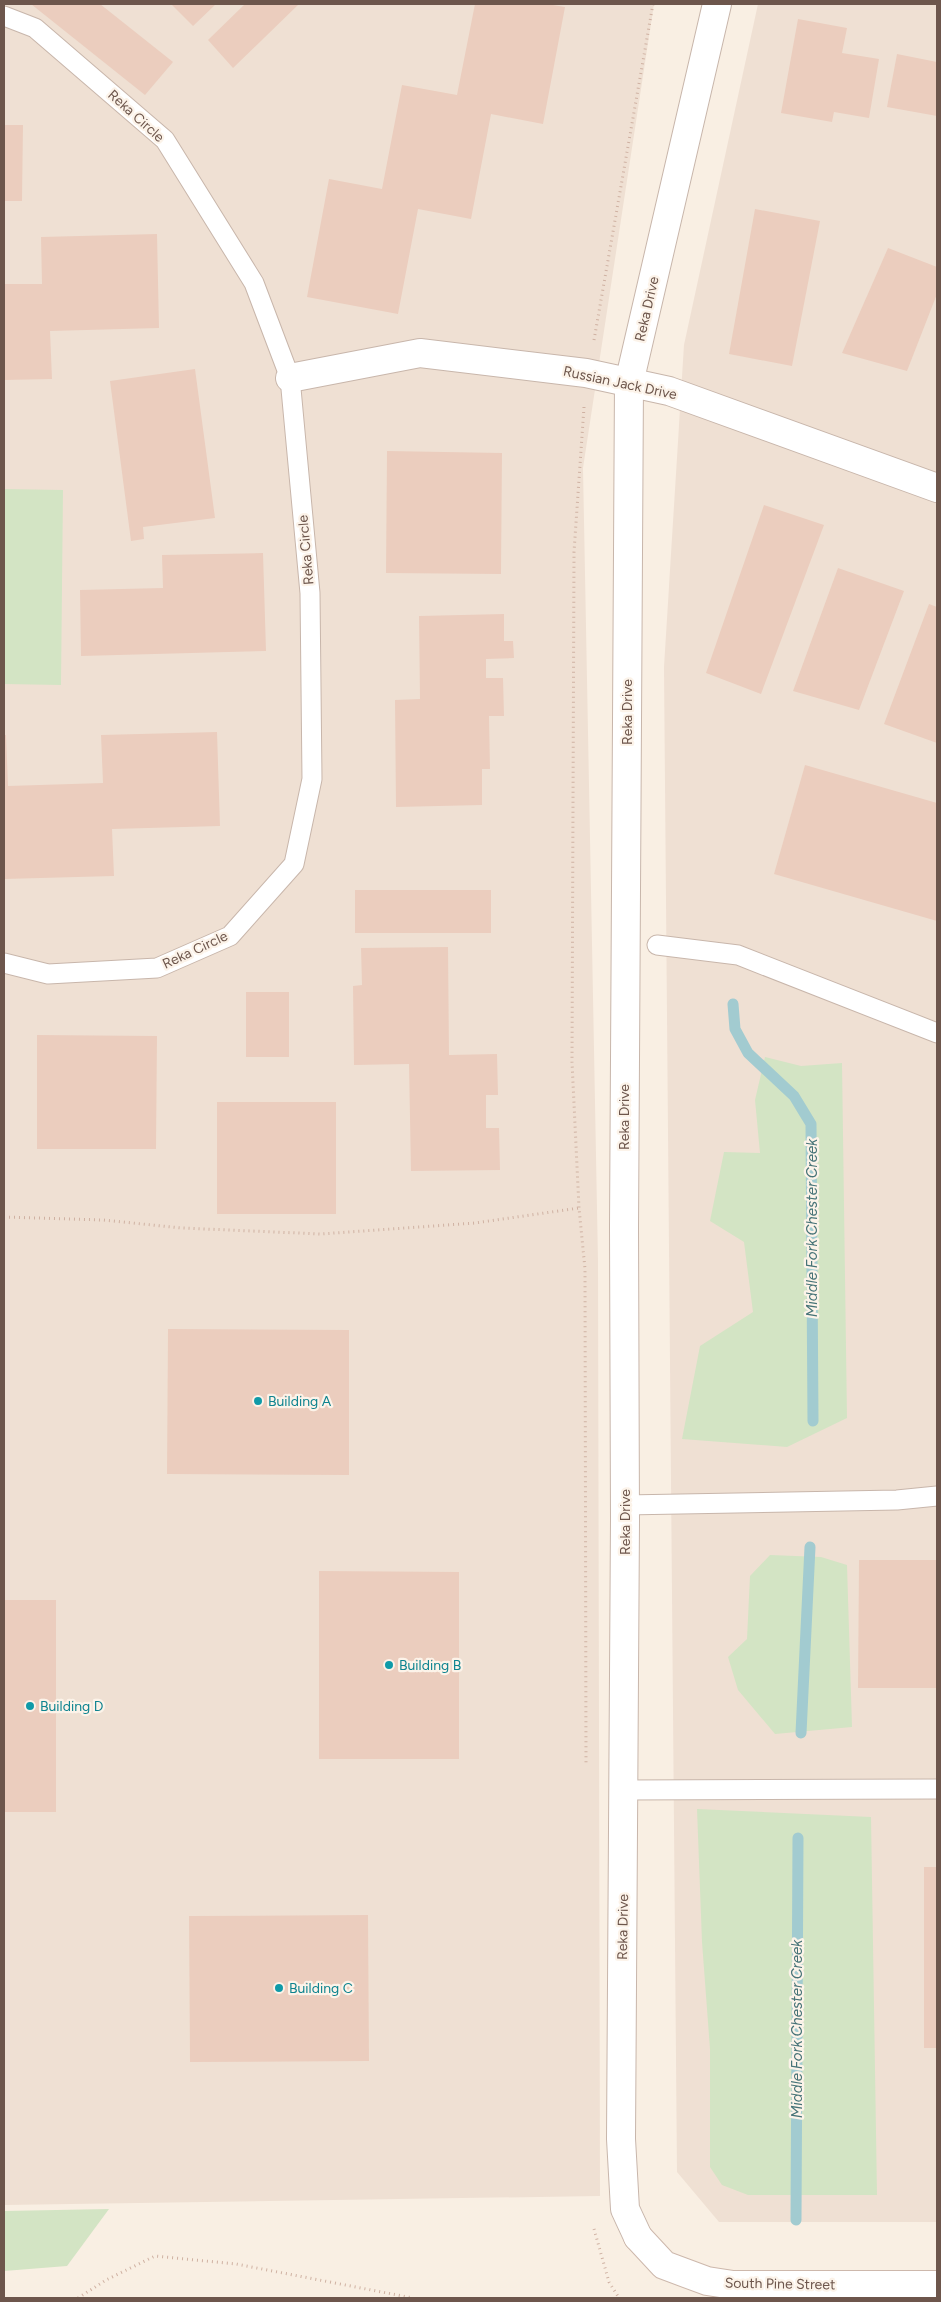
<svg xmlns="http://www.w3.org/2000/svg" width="941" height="2302" font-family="Figtree,sans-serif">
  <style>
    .residential { fill: #efe0d3 }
    .green { fill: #d3e4c4 }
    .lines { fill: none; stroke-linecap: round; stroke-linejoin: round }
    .stream { stroke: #a2cbd0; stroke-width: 11 }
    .building { fill: #ebcdbe }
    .lane-casing { stroke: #c8b6ab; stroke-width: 21 }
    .street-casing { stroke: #c8b6ab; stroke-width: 30 }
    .secondary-casing { stroke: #cdb8ac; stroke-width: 30 }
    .path { stroke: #cfb1a2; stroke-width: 3; stroke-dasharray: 1 4; stroke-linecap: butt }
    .lane { stroke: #fff; stroke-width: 19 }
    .street { stroke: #fff; stroke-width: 28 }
    .secondary { stroke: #fff; stroke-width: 28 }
    .culture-dot { fill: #0f9aa8; stroke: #fcf3e9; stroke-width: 2 }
    .labels { text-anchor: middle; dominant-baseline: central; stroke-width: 4.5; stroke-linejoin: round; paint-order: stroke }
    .street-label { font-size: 14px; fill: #6d564c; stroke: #fcf3e9 }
    .culture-label { font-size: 14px; fill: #0d838f; stroke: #fcf3e9; text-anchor: start }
    .water-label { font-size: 15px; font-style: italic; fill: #467377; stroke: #fcf3e9 }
  </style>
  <rect width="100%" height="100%" fill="#f9efe3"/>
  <g class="residential">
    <path d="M4 4H654L583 468 598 1261 600 2196 4 2205Z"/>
    <path d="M758 4H937V2222H719L677 2172 664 667 684 345Z"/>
  </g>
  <g class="green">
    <path d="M4 489 63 490 61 685 4 684Z"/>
    <path d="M765 1057 801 1066 842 1063 847 1418 787 1447 682 1439 700 1346 753 1312 744 1242 710 1221 724 1152 760 1153 755 1100Z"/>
    <path d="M770 1555 821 1557 847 1565 852 1727 775 1734 738 1690 728 1657 747 1639 750 1576Z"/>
    <path d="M697 1809 871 1817 877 2195H748L722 2185 710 2167V2049L702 1942Z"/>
    <path d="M109 2209 67 2266 4 2271V2211Z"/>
  </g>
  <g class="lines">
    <g class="stream">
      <path d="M733 1004 735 1029 748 1053 794 1096 811 1124 813 1421"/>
      <path d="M801 1733 810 1547"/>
      <path d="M796 2220 798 1838"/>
    </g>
  </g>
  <g class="building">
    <path d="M31 4H100L173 62 145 95Z"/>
    <path d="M171 4H216L193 26Z"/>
    <path d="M245 4H299L233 68 208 40Z"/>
    <path d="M475 4H547L565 7 543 124 491 114 471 219 418 209 398 314 307 297 329 179 382 189 402 85 457 95Z"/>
    <path d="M798 19 847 28 842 53 879 59 869 118 834 112 832 122 781 113Z"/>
    <path d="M897 54 937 62V116L887 107Z"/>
    <path d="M4 125H23L22 201H4Z"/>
    <path d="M755 209 820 221 792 366 729 354Z"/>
    <path d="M157 234 159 328 50 331 52 379 4 380V284H42L41 237Z"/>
    <path d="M888 248 937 267V294L907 371 842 353Z"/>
    <path d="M195 369 215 518 143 527 144 539 131 541 110 381Z"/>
    <path d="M387 451 502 453 501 574 386 573Z"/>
    <path d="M764 505 824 525 761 694 706 673Z"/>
    <path d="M263 553 266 651 81 656 80 590 163 588 162 555Z"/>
    <path d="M838 568 904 591 859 710 793 691Z"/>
    <path d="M929 604 937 607V743L884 724Z"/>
    <path d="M504 614V641H513L514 658 486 659V678H503L504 716H489L490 769H482V805L396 807 395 700 420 699 419 616Z"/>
    <path d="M217 732 220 826 112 829 114 876 4 879V735H6L8 786 103 783 101 735Z"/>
    <path d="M805 765 937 803V921L774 874Z"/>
    <rect x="355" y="890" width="136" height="43"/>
    <path d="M448 947 449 1055 497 1054 498 1095H486V1128H499L500 1170 411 1171 409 1064 354 1065 353 986 362 985 361 948Z"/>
    <rect x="246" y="992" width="43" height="65"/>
    <path d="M37 1035 157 1036 156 1149H37Z"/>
    <rect x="217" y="1102" width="119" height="112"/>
    <path d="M168 1329 349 1330V1475L167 1474Z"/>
    <path d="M859 1560H937V1688H858Z"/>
    <path d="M319 1571 459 1572V1759H319Z"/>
    <rect x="4" y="1600" width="52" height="212"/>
    <rect x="924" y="1867" width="13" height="181"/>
    <path d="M368 1915 369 2061 190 2062 189 1916Z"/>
  </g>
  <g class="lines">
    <defs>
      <g id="lane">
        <path d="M4 16 35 28 165 140 254 283 290 378 310 593 312 779 294 864 230 936 157 968 48 974 4 963"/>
        <path d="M657 945 738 955 937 1033"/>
        <path d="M625 1505 897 1500 937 1496"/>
        <path d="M624 1790 937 1789"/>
      </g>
      <g id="street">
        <path d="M290 378 420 353 586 373 669 391 937 488"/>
        <path d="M638 2237 625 2209 621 2139 625 1520 624 1228 629 383 717 4"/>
      </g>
      <path id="secondary" d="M638 2237 664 2265 707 2281 733 2285H937"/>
    </defs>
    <use href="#lane" class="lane-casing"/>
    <use href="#street" class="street-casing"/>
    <use href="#secondary" class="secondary-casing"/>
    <g class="path">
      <path d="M594 340 653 4"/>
      <path d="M584 407 574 552 572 1062 579 1208 585 1269 586 1765"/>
      <path d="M4 1217 103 1220 182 1228 321 1234 475 1223 579 1208"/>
      <path d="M594 2229 609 2282 619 2298"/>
      <path d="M78 2298 106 2280 155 2256 236 2264 413 2298"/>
    </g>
    <use href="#lane" class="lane"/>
    <use href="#street" class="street"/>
    <use href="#secondary" class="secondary"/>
  </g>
  <g class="culture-dot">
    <circle cx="258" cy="1401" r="5"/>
    <circle cx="389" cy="1665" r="5"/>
    <circle cx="30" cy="1706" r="5"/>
    <circle cx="279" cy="1988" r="5"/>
  </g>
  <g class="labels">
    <g class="street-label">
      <text transform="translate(136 116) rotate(42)">Reka Circle</text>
      <text transform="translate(647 309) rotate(-77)">Reka Drive</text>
      <text transform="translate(620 383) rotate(12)">Russian Jack Drive</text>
      <text transform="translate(306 550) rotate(-95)">Reka Circle</text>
      <text transform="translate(627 712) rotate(-90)">Reka Drive</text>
      <text transform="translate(195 950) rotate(-25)">Reka Circle</text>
      <text transform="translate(624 1117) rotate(-90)">Reka Drive</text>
      <text transform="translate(625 1522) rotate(-90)">Reka Drive</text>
      <text transform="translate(623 1927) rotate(-89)">Reka Drive</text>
      <text transform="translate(780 2284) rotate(1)">South Pine Street</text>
    </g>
    <g class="culture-label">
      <text x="268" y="1401">Building A</text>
      <text x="399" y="1665">Building B</text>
      <text x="40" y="1706">Building D</text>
      <text x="289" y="1988">Building C</text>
    </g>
    <g class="water-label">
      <text transform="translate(812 1228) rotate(-90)">Middle Fork Chester Creek</text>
      <text transform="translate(797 2029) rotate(-90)">Middle Fork Chester Creek</text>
    </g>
  </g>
  <rect width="941" height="2302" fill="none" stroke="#6d564c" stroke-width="10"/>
</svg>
